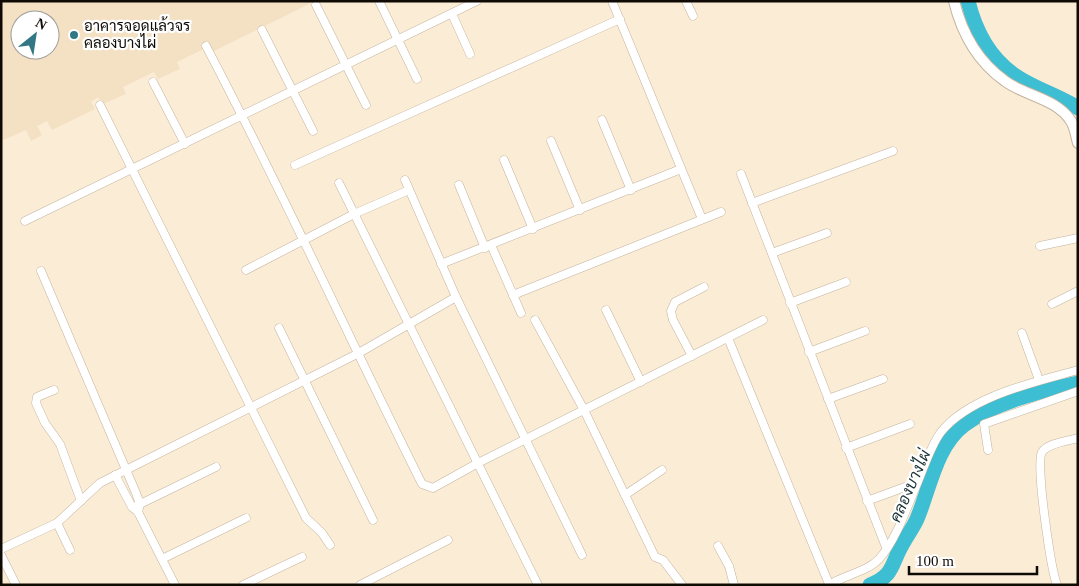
<svg xmlns="http://www.w3.org/2000/svg" width="1079" height="586" font-family="'Times New Roman',Sarabun,serif">
  <style>
    .built { fill: #f4e0c3; fill-rule: evenodd }
    .lines { fill: none; stroke-linecap: round; stroke-linejoin: round }
    .river { stroke: #3ebed2; stroke-width: 15 }
    .street-casing { stroke: #c3b49f; stroke-width: 9 }
    .secondary-casing { stroke: #c3b49f; stroke-width: 12 }
    .street { stroke: #fff; stroke-width: 8 }
    .secondary { stroke: #fff; stroke-width: 10 }
    .poi-dot { fill: #317884; stroke: #fff; stroke-width: 2 }
    .labels { text-anchor: middle; dominant-baseline: central; stroke-width: 4.5; stroke-linejoin: round; paint-order: stroke }
    .poi-label { font-size: 15px; fill: #0f0a04; stroke: #fff; text-anchor: start }
    .water-label { font-size: 16px; font-style: italic; fill: #203539; stroke: #fff }
  </style>
  <rect width="100%" height="100%" fill="#fbecd6"/>
  <path class="built" d="M1 1H310L311 3 212 52 208 47 177 62 180 69 158 79 154 72 123 87 126 94 103 104 98 97 91 102 95 109 52 130 47 121 37 126 42 135 31 141 26 130 1 141ZM20 20H50V50H20Z"/>
  <g class="lines">
    <g class="river">
      <path d="M968 1C975 30 988 56 1013 74 1032 88 1058 95 1078 108"/>
      <path d="M870 585C894 576 891 564 902 545 906 537 913 528 917 519 930 488 936 446 964 425 994 402 1041 391 1078 383"/>
    </g>
    <defs>
      <g id="street">
        <path d="M379 1 417 79"/>
        <path d="M612 1 702 219"/>
        <path d="M686 1 693 16"/>
        <path d="M316 5 366 105"/>
        <path d="M452 14 470 54"/>
        <path d="M262 30 313 131"/>
        <path d="M206 46C282 190 349 338 422 484L433 488 478 463 763 320"/>
        <path d="M153 82 185 144"/>
        <path d="M100 105 306 518 322 533 330 545"/>
        <path d="M602 120 631 190"/>
        <path d="M551 141 580 210"/>
        <path d="M504 160 533 229"/>
        <path d="M295 165 620 19"/>
        <path d="M741 174 886 547"/>
        <path d="M405 180 456 297 582 555"/>
        <path d="M339 183 538 585"/>
        <path d="M459 185 485 248"/>
        <path d="M752 203 893 151"/>
        <path d="M25 221 477 1"/>
        <path d="M491 245 521 313"/>
        <path d="M1040 246 1078 238"/>
        <path d="M772 253 827 233"/>
        <path d="M441 264 681 169"/>
        <path d="M246 270 354 214 409 190"/>
        <path d="M41 271 136 493 140 504 138 512"/>
        <path d="M513 295 721 212"/>
        <path d="M790 303 846 282"/>
        <path d="M1052 304 1078 291"/>
        <path d="M606 310 641 382"/>
        <path d="M535 320 584 410 655 557 663 560 682 585"/>
        <path d="M279 328 373 520"/>
        <path d="M1022 333 1039 380"/>
        <path d="M728 338 829 584"/>
        <path d="M809 352 865 331"/>
        <path d="M692 356 673 320 671 311 675 302 704 287"/>
        <path d="M54 390 37 397 36 403 45 423 60 444 81 501"/>
        <path d="M828 399 883 379"/>
        <path d="M846 448 910 424"/>
        <path d="M988 450 984 424 1078 391"/>
        <path d="M115 475 132 507 138 512 175 585"/>
        <path d="M625 495 662 470"/>
        <path d="M867 501 905 487"/>
        <path d="M136 506 216 467"/>
        <path d="M57 523 70 550"/>
        <path d="M718 546 729 566 734 585"/>
        <path d="M1 549 57 523 100 483 357 354 456 297"/>
        <path d="M1 555 16 585"/>
        <path d="M162 559 246 518"/>
        <path d="M243 585 302 557"/>
        <path d="M360 585 448 540"/>
        <path d="M829 585C844 575 867 572 879 559 894 543 906 511 914 491 922 474 930 446 941 432 970 396 1035 382 1078 370"/>
        <path d="M1057 585C1051 569 1035 463 1042 452 1048 443 1068 441 1078 438"/>
      </g>
      <path id="secondary" d="M954 1C962 34 977 61 1005 81 1025 96 1056 98 1071 121 1075 127 1076 136 1078 143"/>
    </defs>
    <use href="#street" class="street-casing"/>
    <use href="#secondary" class="secondary-casing"/>
    <use href="#street" class="street"/>
    <use href="#secondary" class="secondary"/>
  </g>
  <circle class="poi-dot" cx="74" cy="35" r="5"/>
  <g class="labels">
    <g class="poi-label">
      <text x="84" y="26">อาคารจอดแล้วจร<tspan x="84" dy="17">คลองบางไผ่</tspan></text>
    </g>
    <g class="water-label">
      <text transform="translate(910 486) rotate(-66)">คลองบางไผ่</text>
    </g>
  </g>
  <rect width="1079" height="586" fill="none" stroke="#0f0a04" stroke-width="5"/>
  <g transform="translate(35 35) rotate(30)"><circle r="24" fill="#ffffff" stroke="#9f9d9b"/>
  <path d="M0-4L9 19L0 12L-9 19Z" fill="#317884"/>
  <text y="-8" font-size="14" font-weight="bold" text-anchor="middle" fill="#0f0a04">N</text>
  </g>
  <path d="M909 566v8h128v-8" fill="none" stroke="#0f0a04" stroke-width="2.5"/>
  <text x="916" y="566" font-size="15" fill="#0f0a04" stroke="#ffffff" stroke-width="4" paint-order="stroke">100 m</text>
</svg>
